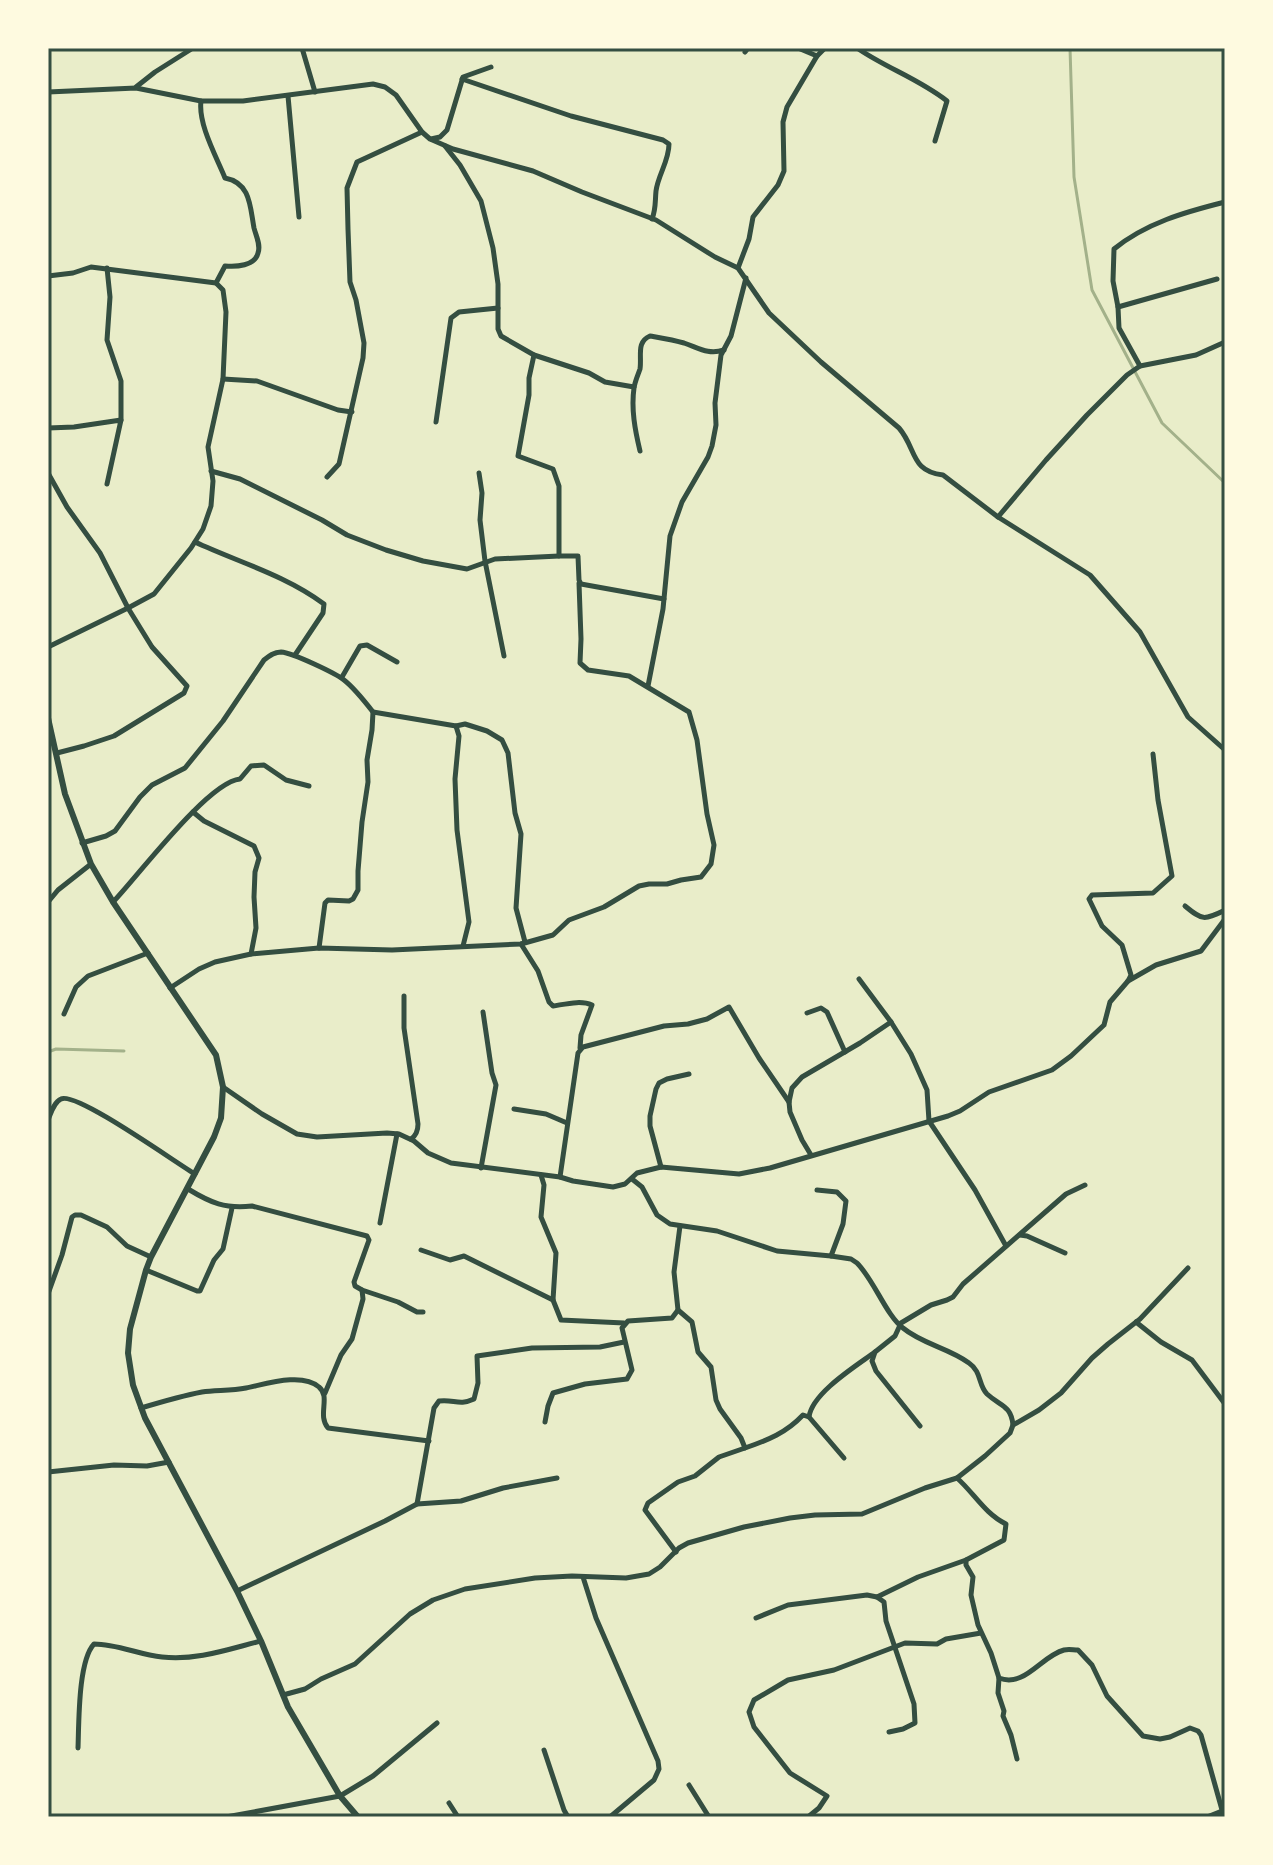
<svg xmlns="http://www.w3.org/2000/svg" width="1273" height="1865" font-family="Barlow,sans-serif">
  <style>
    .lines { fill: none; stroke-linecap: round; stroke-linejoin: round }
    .stream { stroke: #a3b18a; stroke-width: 3 }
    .minor { stroke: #344e41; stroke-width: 5 }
    .tertiary { stroke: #344e41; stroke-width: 6 }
    .neatline { fill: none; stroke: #344e41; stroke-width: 3 }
  </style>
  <rect width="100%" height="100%" fill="#e9edc9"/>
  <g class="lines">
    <g class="stream">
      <path d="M1070 48 1074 177 1092 290 1162 423 1225 483"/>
      <path d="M48 1052 56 1049 124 1051"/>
    </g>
    <g class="minor">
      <path d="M302 48 315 92"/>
      <path d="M798 48 817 56"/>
      <path d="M857 48C886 68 919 79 947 101L935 141"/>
      <path d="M745 52 748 48"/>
      <path d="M462 79 571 116 663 140 669 144C669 161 658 175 656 191 655 201 656 209 652 219"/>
      <path d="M136 87 155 72 193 48"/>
      <path d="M48 92 136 88 201 101H243L373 84 385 87 396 95 422 132 430 139 453 149 533 171 582 192 656 220 715 257 738 268 769 313 821 362 899 428C917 449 910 471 943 475L998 517 1090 575 1140 632 1188 717 1225 750"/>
      <path d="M288 96 299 217"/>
      <path d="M201 101C198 124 216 156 225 178 251 183 250 207 254 228 256 236 261 245 258 253 255 266 236 267 225 266L216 283"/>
      <path d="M431 139 440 137 447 130 463 77 491 67"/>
      <path d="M445 146 460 165 481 201 493 248 498 284V329L501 336 534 355 589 373 605 382 634 387"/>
      <path d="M107 268 110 297 107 340 121 381V420"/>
      <path d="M738 268 749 239 753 217 778 185 784 171 783 122 787 107 817 56 825 48"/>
      <path d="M48 276 73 273 91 267 216 283 223 290 226 312 223 379 208 447 213 481 211 506 203 529 191 548 154 594 128 608 48 647"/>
      <path d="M1118 307 1217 279"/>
      <path d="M534 355 529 378V395L518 456 553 469 559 486V556H578L579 580 581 584 664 599"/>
      <path d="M1140 366 1119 328 1118 307 1113 281 1114 249C1146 223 1185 212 1225 202"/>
      <path d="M223 379 257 381 338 410 352 412"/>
      <path d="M436 422 451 318 459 312 498 308"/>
      <path d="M48 428 74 427 121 420 107 484"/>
      <path d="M640 451C635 430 631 409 634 388 635 381 638 375 640 369 642 356 636 342 650 336 661 338 673 340 684 343 699 348 708 355 724 350"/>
      <path d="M211 471 240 479 322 520 347 535 386 550 423 561 467 569 495 559 559 556"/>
      <path d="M48 473 67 507 100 553 128 608 152 647 187 686 184 693 114 736 84 746 57 753"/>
      <path d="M479 473 482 493 480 520 485 561 504 656"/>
      <path d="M327 477 339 464 363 358 364 343 356 300 350 282 348 229 347 188 357 162 422 132"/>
      <path d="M998 517 1046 460 1087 415 1127 375 1140 366 1196 355 1225 342"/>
      <path d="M195 542C238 562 285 575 324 604L323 613 295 655"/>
      <path d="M342 677 360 646 367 645 397 662"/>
      <path d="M648 686 663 609 670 536 682 502 708 457 712 446 716 425 715 403 721 355 731 336 746 278"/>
      <path d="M456 726 459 736 455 779 457 830 469 922 463 946"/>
      <path d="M193 812 204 821 254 846 259 858 255 872 254 897 256 928 251 954"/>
      <path d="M82 843 106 836 115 831 140 797 152 785 185 768 223 721 264 660C269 656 274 652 281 652 293 653 335 673 344 680 353 687 366 703 373 712"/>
      <path d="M48 902 58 890 91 864"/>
      <path d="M113 902C138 876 208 782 240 779L251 766 264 765 286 780 309 786"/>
      <path d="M1185 906C1203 921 1204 920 1225 910"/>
      <path d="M521 944 538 971 549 1002 553 1006C566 1004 581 1000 592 1005L581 1035 580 1048"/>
      <path d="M319 948 325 903 328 900 349 901 353 899 358 890V871L362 822 368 782 367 760 372 730 373 712 456 726 465 724 487 731 502 740 508 753 515 813 521 834 516 908 525 942"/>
      <path d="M859 979 891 1022 911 1054 927 1090 929 1121 975 1190 1006 1246"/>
      <path d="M1128 981 1156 965 1201 951 1225 919"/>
      <path d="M170 988 199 969 215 962 251 954 319 948 392 950 521 944 553 935 569 920 604 907 639 886 649 884H667L681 880 701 877 711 864 714 845 707 814 697 740 689 712 629 676 588 670 580 663 581 639 579 583"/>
      <path d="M404 996V1028L418 1124C418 1130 417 1135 411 1139"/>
      <path d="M807 1013 821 1008 827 1012 845 1052"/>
      <path d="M64 1014 76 987 88 976 148 953"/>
      <path d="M223 1087 262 1114 297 1134 317 1137 387 1133 399 1134 414 1141 428 1153 451 1163 560 1177 573 1181 613 1187 625 1184 637 1173 661 1167 739 1174 770 1168 948 1116 960 1111 989 1092 1052 1070 1071 1056 1104 1025 1110 1002 1128 981 1131 975 1122 945 1102 926 1089 899 1092 895 1153 893 1172 876 1158 800 1153 754"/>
      <path d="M514 1109 546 1114 567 1123"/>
      <path d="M48 1120C51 1113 54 1102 61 1099 76 1091 176 1163 195 1174"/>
      <path d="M811 1155 802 1140 790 1112 789 1102 792 1088 802 1077 860 1043 891 1022"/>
      <path d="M661 1167 650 1126V1116L656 1089 659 1083 667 1079 689 1074"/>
      <path d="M481 1168 496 1085 492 1073 483 1012"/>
      <path d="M541 1175 544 1185 541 1217 556 1253 553 1300 561 1320 624 1323"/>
      <path d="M560 1177 578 1053 583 1047 664 1026 688 1024 707 1019 729 1007 759 1058 789 1102"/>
      <path d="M632 1179 642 1187 657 1215 670 1224 717 1231 777 1251 831 1256 851 1259 857 1263C874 1280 886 1315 903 1328 922 1344 949 1348 969 1363 982 1372 978 1385 987 1394 1000 1406 1011 1405 1013 1425"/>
      <path d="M188 1189C211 1203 225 1209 252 1206L367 1236 369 1240 354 1282 355 1286 362 1290 398 1302 417 1312H423"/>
      <path d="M817 1190 837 1192 846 1201 843 1224 831 1256"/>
      <path d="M380 1223 397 1134"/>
      <path d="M680 1226 674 1272 678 1310 692 1322 698 1352 711 1367 716 1400 720 1409 741 1438 745 1448C768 1440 786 1433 803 1415L809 1417"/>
      <path d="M1020 1235 1027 1236 1065 1253"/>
      <path d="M421 1250 450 1260 464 1256 553 1300"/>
      <path d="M146 1270 197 1291H200L214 1260 223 1249 232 1208"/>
      <path d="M48 1294 62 1255 72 1217 75 1215H81L107 1227 127 1246 151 1257"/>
      <path d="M1136 1322 1161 1342 1192 1360 1225 1404"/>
      <path d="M325 1393 341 1355 352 1339 363 1299 362 1290"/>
      <path d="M141 1408C161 1402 181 1396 202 1392 216 1390 231 1391 246 1388 266 1384 302 1372 319 1387 331 1397 317 1415 328 1428L429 1441"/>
      <path d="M545 1422 548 1406 553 1393 585 1384 627 1379 632 1370 622 1328 628 1321 672 1318 678 1310"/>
      <path d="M920 1426 876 1371 872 1361 875 1352 895 1336 901 1323 931 1305 947 1300 953 1297 963 1284 1066 1194 1085 1185"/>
      <path d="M844 1458 809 1417C812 1393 856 1366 875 1352"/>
      <path d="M48 1472 114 1465 147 1466 169 1462"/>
      <path d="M957 1478C974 1493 985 1514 1006 1524L1004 1540 966 1560V1565L973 1577 971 1595 978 1625 991 1653 999 1678C1025 1688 1041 1656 1064 1650 1069 1649 1073 1650 1078 1650L1092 1665 1107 1696 1143 1736 1160 1739 1170 1737 1190 1728 1198 1731 1201 1735 1224 1817"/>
      <path d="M417 1504 434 1408 439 1401C454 1399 459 1406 474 1399L478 1383 477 1356 532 1348 600 1347 624 1342"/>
      <path d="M676 1552 645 1510 648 1503 678 1482 695 1476 719 1457 745 1448"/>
      <path d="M583 1577 596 1618 658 1761 659 1769 654 1780 610 1817"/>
      <path d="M237 1591 385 1521 417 1504 461 1501 503 1488 557 1478"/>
      <path d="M877 1597 918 1577 966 1560"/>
      <path d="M756 1618 788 1605 867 1595 877 1597 884 1602 886 1621 914 1704 915 1723 903 1729 889 1732"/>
      <path d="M999 1678 998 1693 1004 1711 1003 1716 1011 1735 1017 1759"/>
      <path d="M283 1695 305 1689 321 1679 355 1664 410 1614 433 1600 465 1589 535 1578 572 1576 626 1578 649 1574 660 1567 679 1548 688 1543 744 1527 790 1518 815 1515 862 1514 925 1488 957 1478 985 1456 1010 1433 1013 1425 1039 1410 1061 1393 1092 1358 1108 1344 1140 1319 1188 1268"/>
      <path d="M78 1748C79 1723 78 1661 94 1644 117 1644 140 1655 162 1657 196 1661 229 1649 261 1641"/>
      <path d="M544 1750 564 1810 568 1817"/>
      <path d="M689 1785 709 1817"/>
      <path d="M449 1803 458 1817"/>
      <path d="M226 1817 340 1796 373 1776 437 1723"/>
      <path d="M808 1817 819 1808 827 1796 790 1773 754 1727 749 1712 754 1700 788 1680 834 1670 905 1643 937 1644 946 1639 981 1633"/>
      <path d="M1207 1817 1222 1811"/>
    </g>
    <path class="tertiary" d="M48 718 65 794 91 864 113 902 216 1055 223 1087 221 1118 214 1137 151 1257 146 1270 130 1329 128 1353 133 1385 145 1418 237 1591 261 1641 288 1707 340 1796 358 1817"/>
  </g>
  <rect width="1273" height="1865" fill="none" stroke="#fefae0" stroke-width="100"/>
  <rect x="50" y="50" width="1173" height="1765" class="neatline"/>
</svg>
